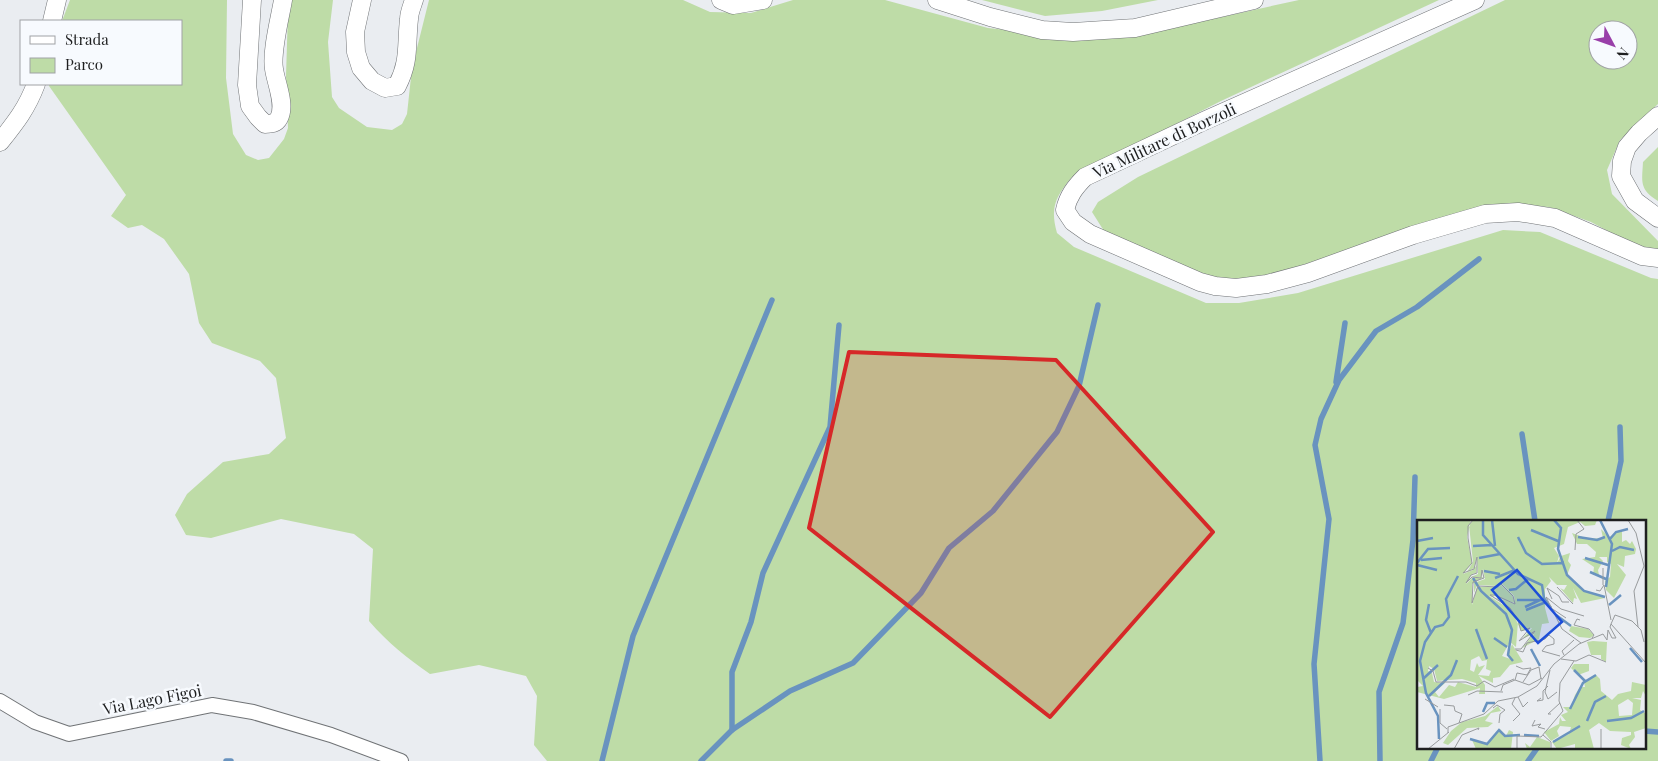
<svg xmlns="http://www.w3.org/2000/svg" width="1658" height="761" font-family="'Playfair Display',serif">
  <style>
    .green { fill: #bedca7; fill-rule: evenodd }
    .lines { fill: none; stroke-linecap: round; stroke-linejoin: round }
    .stream { stroke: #6993bf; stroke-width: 5.5 }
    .minor-casing { stroke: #707376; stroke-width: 16 }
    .tertiary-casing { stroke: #707376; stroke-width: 19 }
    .minor { stroke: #fff; stroke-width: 14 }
    .tertiary { stroke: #fff; stroke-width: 18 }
    .marked { fill: #d62828; fill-opacity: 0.2; stroke: #d62828; stroke-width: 4; stroke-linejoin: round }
    .labels { text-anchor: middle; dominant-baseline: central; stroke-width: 5; stroke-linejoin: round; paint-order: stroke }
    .street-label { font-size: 16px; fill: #1e1f20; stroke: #f7fafe }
    .inset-river { fill: none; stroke: #6993bf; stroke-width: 2.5 }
    .inset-road { fill: none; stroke: #989b9d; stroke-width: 1 }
    .view { fill: #1d4ed8; fill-opacity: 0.15; stroke: #1d4ed8; stroke-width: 2.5 }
    .inset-edge { fill: none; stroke: #1e1f20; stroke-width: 2.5 }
  </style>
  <rect width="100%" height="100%" fill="#eaedf1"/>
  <g class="green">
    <path d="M70 0H227L226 78 233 134 246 155 258 160 269 158 284 139 288 128 286 76 288 11 290 0H333L328 42 332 97 339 108 367 127 392 130 402 124 407 114 412 68 429 0H683L710 12 751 13 793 0H885L988 28 1091 39 1208 20 1299 0H1439L1221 101 1072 177C1055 197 1050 208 1057 233L1074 247 1206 303H1239L1298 293 1503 230 1540 232 1651 278 1658 279V761H547L534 745 537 696 526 676 479 665 430 674C407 658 388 643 369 621L373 549 354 534 281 519 211 538 186 535 175 515 187 494 223 462 269 454 286 438 276 378 260 361 212 343 199 323 189 274 164 239 142 225 128 228 111 216 126 195 49 86V84H181V21H62ZM1418 521H1644V747H1418Z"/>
    <path d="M982 0H1158L1102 11 1045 16Z"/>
    <path d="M1505 0H1658V104L1620 140 1607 170 1612 194 1658 241V250L1632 244 1591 222 1549 207 1514 205 1336 254 1257 280 1218 281 1104 231 1092 212 1098 202 1138 177ZM1598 30H1628V60H1598Z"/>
    <path d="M1658 147V201C1639 189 1642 182 1643 162Z"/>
  </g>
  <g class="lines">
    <g class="stream">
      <path d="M1336 382 1345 323"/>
      <path d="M1522 434 1535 521"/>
      <path d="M1608 521 1621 461 1620 427"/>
      <path d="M732 730V672L751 622 763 573 830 427 839 325"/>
      <path d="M1644 731 1658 732"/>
      <path d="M226 761H231"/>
      <path d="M602 761 633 636 772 300"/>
      <path d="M701 761 732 730 790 691 853 663 921 593 949 548 993 511 1057 432 1079 386 1098 305"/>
      <path d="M1320 761 1314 664 1329 519 1315 445 1321 419 1339 380 1376 331 1417 307 1479 259"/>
      <path d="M1380 761 1379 692 1403 623 1413 540 1415 477"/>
      <path d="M1431 761 1438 747"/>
      <path d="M1528 761 1538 747"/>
    </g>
    <defs>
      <path id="minor" d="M0 701 35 722 69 734 212 705 253 712 331 735 401 761"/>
      <g id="tertiary">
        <path d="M252 0 247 85 250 106 258 117 265 124C270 124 276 124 279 118 286 105 276 83 274 69 271 52 280 18 283 0"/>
        <path d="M362 0 355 32 356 52 361 68 372 81 385 88 397 86C410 61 406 46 409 19 409 13 412 6 414 0"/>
        <path d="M721 0 733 5 763 0"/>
        <path d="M937 0 990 17 1042 30 1073 32 1135 28 1254 0"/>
        <path d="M1475 0 1206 120 1085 177C1075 187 1068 196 1065 210L1073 222 1090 234 1200 282 1215 286 1236 288 1267 284 1308 273 1413 235 1485 214 1518 212 1555 218 1642 256 1658 258"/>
        <path d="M52 21 57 0"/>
        <path d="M1658 116 1639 133 1627 147 1622 161 1621 176 1635 201 1658 218"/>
        <path d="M0 142C16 122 27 108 36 84"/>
      </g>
    </defs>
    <use href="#minor" class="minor-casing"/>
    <use href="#tertiary" class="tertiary-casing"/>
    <use href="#minor" class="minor"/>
    <use href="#tertiary" class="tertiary"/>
  </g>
  <path class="marked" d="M849 352 1056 360 1213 532 1050 717 809 528Z"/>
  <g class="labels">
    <g class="street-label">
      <text transform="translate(1164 140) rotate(-25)">Via Militare di Borzoli</text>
      <text transform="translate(152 699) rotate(-11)">Via Lago Figoi</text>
    </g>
  </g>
  <g transform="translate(1417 520)">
    <rect width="229" height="229" fill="#eaedf1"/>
    <path d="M0 0H54L50 17 55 43 46 54 56 50 60 45 59 53 55 54 49 64 55 58 67 57 55 64V85L60 67H82L83 64 95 75 98 83 72 76 93 89 101 102 99 127 93 122 85 136 96 140 91 135 95 124 106 142 93 145 83 157 76 158V163L62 156 68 165V174H62L63 168 27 179 0 172V167L6 166 0 160ZM62 136 65 141 70 140 69 149 74 151 72 156 61 155 68 145 62 147 60 143 57 152 53 150 54 140ZM12 146 17 149 20 161 45 159 59 163V167L41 162 38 167 32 165 22 177 18 172 28 163 17 162 15 153 11 151ZM56 0H180L178 5 168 6 163 2 151 7 147 24 137 28 142 36 140 43 144 36 153 33 151 41 154 45 150 55 153 59 166 70 188 78 164 83 156 68 160 79 157 78 156 83 143 68 147 70 150 65H140L132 57 134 61 128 69V88L132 103 125 104 122 119 105 128 117 114 106 118 115 108 104 111 95 91 75 75 98 84 97 76 83 62 81 66 60 65 57 73V63L68 59 66 49 64 57H54L61 54 60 36 57 48 50 52 56 42 52 5ZM184 9 192 17 205 10V22L209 20 213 24 215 21 219 29 218 34 208 36 207 47 200 44 209 55 197 78 189 70 188 61 193 57 194 44 190 42V37H182L186 41 181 50 182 55H176L177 47 165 39 178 37 179 32 170 24H160L155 13 171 19 186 18ZM154 106 171 109 177 115 173 118 162 117 152 111ZM176 121 190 122 189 142 184 139V135H174L170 122ZM157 144H172V151L161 155 154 148ZM179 155 183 159 184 171 195 180 201 174 214 171 215 162 229 165V176L226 171 224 178H215L224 180 223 190 228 193 229 208 217 212 218 217 212 225 214 229 204 225 205 218 214 215V212L193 211 182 203 172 210 177 229H158V224L140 229 135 222 152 214 154 207 143 206 140 211 142 216 134 221 127 212 142 204 143 197 145 201H149L144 195 151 192 146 187H154L158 175 163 167H168L167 162ZM211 179 216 183 215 195 202 196 201 185ZM81 186 84 191 74 193 68 201 76 203 71 207 50 208 31 225 26 223 34 211 45 202 68 196ZM83 209 89 216 92 210 96 212 94 229H59L55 220 70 223ZM120 217 133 222V229H110L108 223 113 227Z" fill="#bedca7" fill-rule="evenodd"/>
    <path class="inset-river" d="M66 0V15L101 54 125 65 127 78 134 88M75 0 78 26M137 0 144 8 141 29 150 55 167 71 188 77M183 0 195 24 189 67M114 10 141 21M101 17 109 33 125 44 147 43M161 17 180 20 188 17M193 19 199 12 211 9M0 21 16 18M56 26 75 25M195 31 203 27 217 30M62 38 83 34M168 38 191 45M4 40 25 38M0 43 11 29 33 28M0 45 20 50M67 51 83 54M173 52 189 59M56 58 64 71 89 94 95 110 91 135 96 141M78 58 98 50M92 70 99 69 111 59M100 80H128M12 84 9 100 14 113M192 85 204 75M108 87 123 80M109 90 129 82M139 95 154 106M59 109 70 139M77 118 90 127M213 128 225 142M114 129 123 146M157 150 168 161M7 158 21 145M12 176 34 155 40 140M153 189 166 163 179 155M66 192 70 183H78M170 201 178 182 189 176M190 201 214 198 227 191M107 215 122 216M22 219 21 196 9 173 3 141 8 122 18 107 26 105 32 97 29 79 41 56M53 219 70 224 82 210 88 216 103 215M136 222 163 206"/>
    <path class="inset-road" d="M56 0 51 6V18L55 43 46 53 57 49 60 37V53L54 55 49 63 55 57 64 58 65 50 67 58 56 62 55 83 61 66 81 67 83 63 96 76 98 84 78 75H73L93 88 101 100 104 111 113 108 102 121 118 111 104 129H98M211 0 219 13 227 46 217 71 221 107M158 30 159 14 167 9 160 0M186 48V65M140 67 156 84M179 70 183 71 187 65 194 100M135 79 130 68 142 76 145 82H152M134 88 149 98M163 100 160 99 157 105 172 109 177 115 175 118M194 104 198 95 215 101 224 110 227 122M164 123 145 109 129 77 144 89 167 96M99 130 106 132 110 123 128 119 132 115 137 119V124L129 126 125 131 143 136M147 135 145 131 157 120M144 139 159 141 172 135 189 142M99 146 106 149 114 148 110 155 100 153 98 160 112 165 125 158M11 148 16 151 19 162H49L60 166 67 161 78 167M133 150 128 172 131 179 140 172M106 162 114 150 122 147 124 159M78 167 97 159M84 171 86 165 98 160M51 175 60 171 86 172M101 177 106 187 111 182M124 178 120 181 126 180V171L131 166M8 179 21 187M27 185 37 186 38 191 45 194 42 203M76 188 80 185 88 190 83 194 82 203M23 189V203L30 209M134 194H131L143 183M118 200 115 206 124 204 121 207 128 209M96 201 103 194 95 184 98 178M31 213V207L67 194 81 181 101 177 120 166 137 144 162 124 186 114 190 120 191 110 195 118H199L193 107 194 104 229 143M126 215 134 222V229M11 229 32 212M37 229 45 215 62 208 61 210M100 229V216L124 217 146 191 142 181 143 163 157 141M184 229V209"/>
    <path class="view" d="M100 50 145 102 121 123 75 70Z"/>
    <rect width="229" height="229" class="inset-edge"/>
  </g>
  <rect x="20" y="20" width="162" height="65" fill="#f7fafe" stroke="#a0a2a5"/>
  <rect x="30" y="36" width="25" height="8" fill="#ffffff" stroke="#a0a2a5"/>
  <text x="65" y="45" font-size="15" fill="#1e1f20">Strada</text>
  <rect x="30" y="58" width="25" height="15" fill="#bedca7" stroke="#a0a2a5"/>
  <text x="65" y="70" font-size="15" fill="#1e1f20">Parco</text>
  <g transform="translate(1613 45) rotate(131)"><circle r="24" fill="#f7fafe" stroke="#a0a2a5"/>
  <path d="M0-4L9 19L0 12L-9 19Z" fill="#993fa9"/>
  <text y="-8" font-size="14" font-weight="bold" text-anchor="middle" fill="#1e1f20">N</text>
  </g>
</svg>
